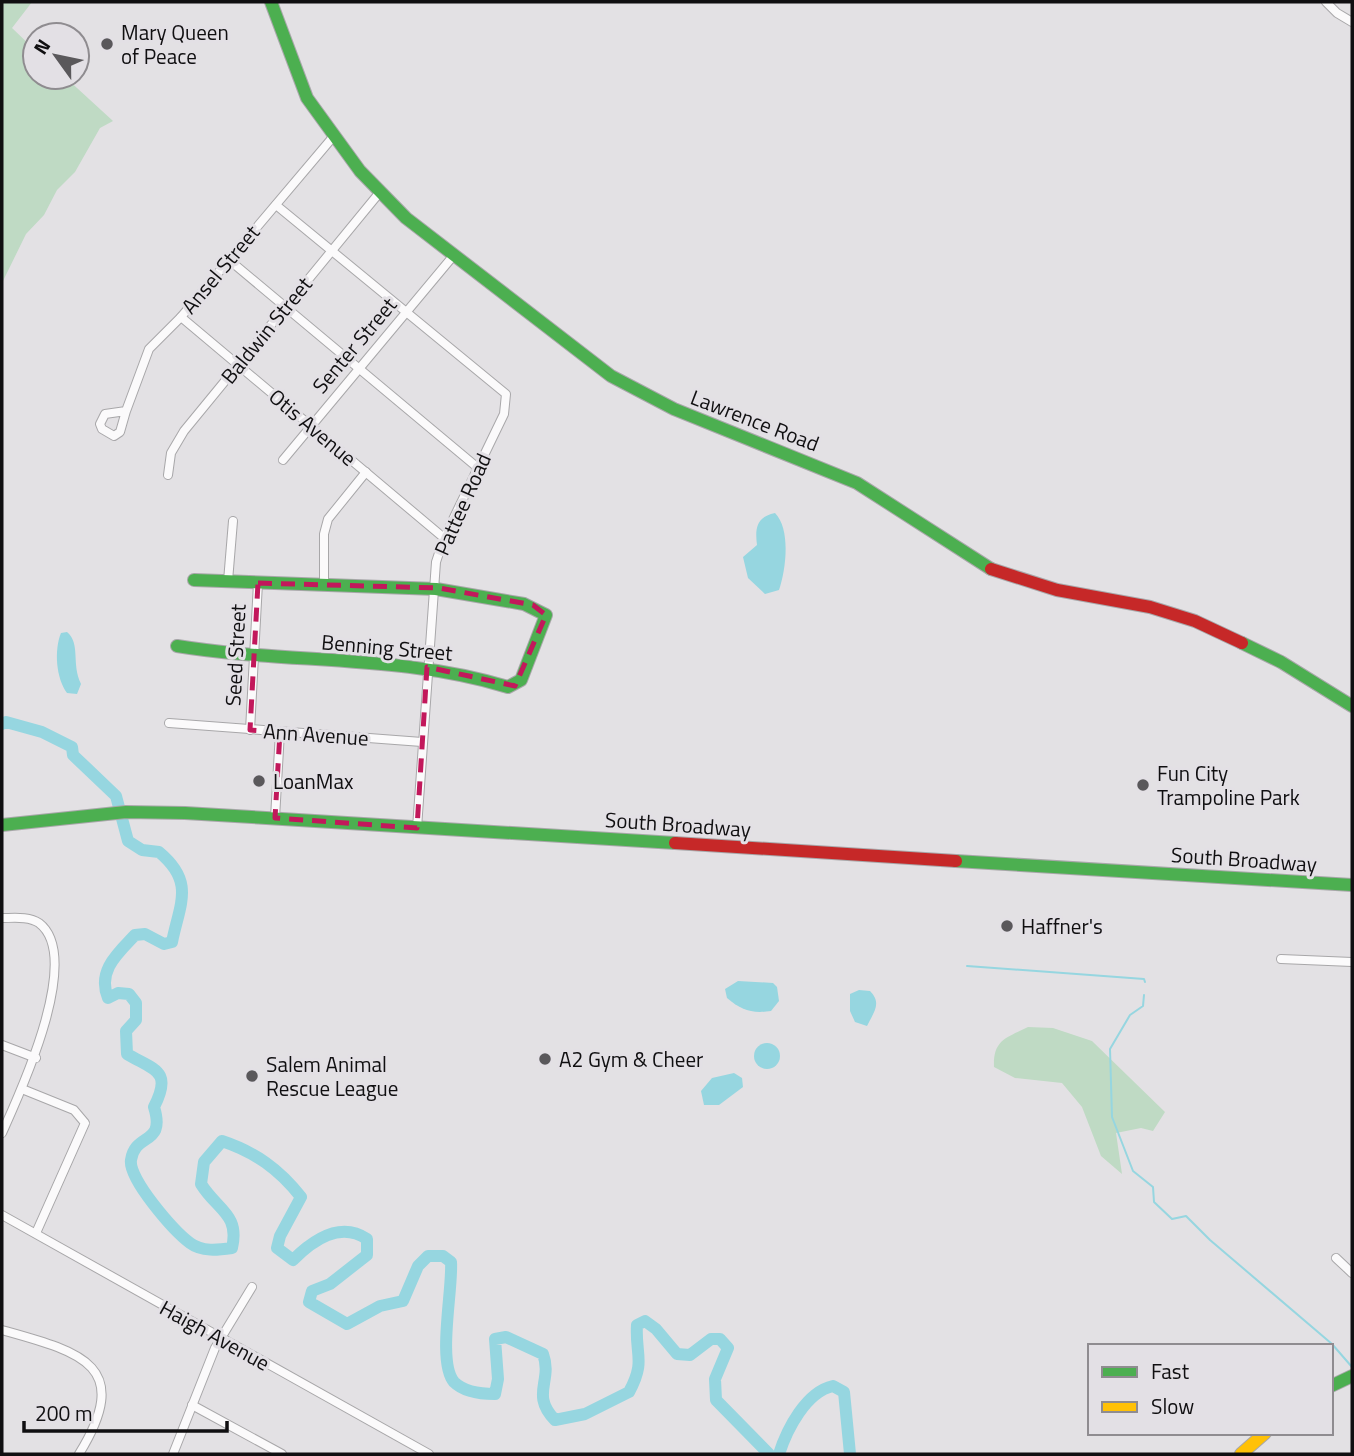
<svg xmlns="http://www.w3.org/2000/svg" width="1354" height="1456" font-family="'Titillium Web',sans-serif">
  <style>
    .green { fill: #bfdac4 }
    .water { fill: #96d6e0 }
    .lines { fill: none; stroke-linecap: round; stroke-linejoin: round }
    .stream { stroke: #96d6e0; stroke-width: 2 }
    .river { stroke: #96d6e0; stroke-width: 12 }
    .street-casing { stroke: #a8a7a9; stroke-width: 10 }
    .fast-casing { stroke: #a8a7a9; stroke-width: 14 }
    .slow-casing { stroke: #a8a7a9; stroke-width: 14 }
    .jam-casing { stroke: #a8a7a9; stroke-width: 14 }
    .street { stroke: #fbfafb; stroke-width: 8 }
    .fast { stroke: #4caf50; stroke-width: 12 }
    .slow { stroke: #ffc107; stroke-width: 12 }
    .jam { stroke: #c62828; stroke-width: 12 }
    .marked { fill: none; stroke: #c2185b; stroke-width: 5; stroke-dasharray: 14 9; stroke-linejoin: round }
    .poi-dot { fill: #5a585b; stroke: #e3e0e5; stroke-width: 2.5 }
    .labels { text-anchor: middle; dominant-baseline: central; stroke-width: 6; stroke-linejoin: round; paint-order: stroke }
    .poi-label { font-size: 21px; fill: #100f11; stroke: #e3e0e5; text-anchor: start }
    .street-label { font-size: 21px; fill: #100f11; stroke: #e3e0e5 }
  </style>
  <rect width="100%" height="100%" fill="#e3e1e4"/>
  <g class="green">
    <path d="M2 2H32L12 28 35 50V77H65L113 121 100 128 75 172 57 190 44 215 26 234 2 283Z"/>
    <path d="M1028 1027 1053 1028 1092 1041 1165 1112 1153 1131 1141 1128 1116 1133 1122 1174 1101 1156 1082 1107 1062 1083 1015 1078 994 1067C993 1040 1006 1038 1028 1027Z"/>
  </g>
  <g class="water">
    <path d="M775 513C791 529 786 570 779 590L765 594 748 578 743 557 757 545C755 529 756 517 775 513Z"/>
    <path d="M67 632C81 644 71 663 81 684L77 694 67 693C56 678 54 650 61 633Z"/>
    <path d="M738 981 773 983 777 987 779 1001 771 1011C752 1014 741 1010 727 998L725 989Z"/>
    <path d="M859 990 870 991C882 1003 874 1012 867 1026L855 1022 850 1011V994Z"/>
    <circle cx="767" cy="1056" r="13"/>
    <path d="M734 1073 742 1078 743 1087 719 1105H704L701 1091 712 1078Z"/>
  </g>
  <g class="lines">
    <g class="stream">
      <path d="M967 966 1144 979 1145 982"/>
      <path d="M1144 995 1143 1006 1130 1015 1110 1049 1112 1117 1133 1171 1153 1187 1154 1202 1172 1219 1186 1216 1210 1240 1332 1344 1352 1367"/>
    </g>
    <g class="river">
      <path d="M2 724 6 722 42 732 72 747 73 755 116 796 128 841 142 850 159 852C195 882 180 903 172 942L164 944 145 934 135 935C117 954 97 971 108 998L118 993 129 994 136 1003V1020L126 1031 127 1054C154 1070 173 1070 154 1107 166 1146 135 1132 131 1160 128 1179 174 1231 190 1243 202 1252 218 1250 232 1248 240 1214 217 1210 201 1184L204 1162 222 1141C255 1152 279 1169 301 1197L280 1236 277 1248 293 1260C313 1240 340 1221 367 1239V1255L330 1284 312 1291 309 1302 347 1324 380 1306 403 1301 418 1266 428 1256H443L451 1262C453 1289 437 1362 454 1382 464 1392 482 1394 495 1394L498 1379 495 1339 506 1337 543 1354C553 1381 530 1394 555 1420L585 1414 629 1392C646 1361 635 1355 637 1325L645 1321 656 1329 677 1354 690 1355 711 1339H720L728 1348 715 1379 716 1400 769 1454"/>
      <path d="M779 1454C787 1429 806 1392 833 1386L844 1392 850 1454"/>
    </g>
    <defs>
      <g id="street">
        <path d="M1326 2 1337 13 1352 22"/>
        <path d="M276 205 506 394 504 414 444 538 436 562 417 828"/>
        <path d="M228 259 478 468"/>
        <path d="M181 317 444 538"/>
        <path d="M126 411 120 432 114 436 102 429 100 424 105 414 126 411 149 349 181 317 333 137"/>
        <path d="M283 460 454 255"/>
        <path d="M168 475 171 453 184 431 380 192"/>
        <path d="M228 581 233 521"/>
        <path d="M324 584V534L328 519 366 472"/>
        <path d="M169 723 422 742"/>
        <path d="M250 730 258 583"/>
        <path d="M275 818 280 732"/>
        <path d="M2 918C13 918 29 916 39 923 84 957 19 1095 2 1133"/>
        <path d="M1281 959 1352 962"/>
        <path d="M2 1045 36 1058"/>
        <path d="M22 1089 74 1110 85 1123 36 1233"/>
        <path d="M2 1215 429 1454"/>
        <path d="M1336 1258 1352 1273"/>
        <path d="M2 1330C81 1352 134 1365 79 1454"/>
        <path d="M192 1405 282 1454"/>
        <path d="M173 1454 215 1348 252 1287"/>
      </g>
      <g id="fast">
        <path d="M271 2 307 98 360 171 406 218 611 376 674 409 857 483 991 569"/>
        <path d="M1242 643 1281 662 1352 706"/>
        <path d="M177 646C287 664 400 654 508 687L521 680 546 615 524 604 436 589 194 580"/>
        <path d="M2 825 126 812 185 813 675 843"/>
        <path d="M956 861 1352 885"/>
        <path d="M1331 1386 1352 1376"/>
      </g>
      <path id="slow" d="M1241 1454 1265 1433"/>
      <g id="jam">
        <path d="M991 569 1057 590 1150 607 1195 621 1242 643"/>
        <path d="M675 843 956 861"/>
      </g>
    </defs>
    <use href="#street" class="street-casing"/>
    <use href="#fast" class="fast-casing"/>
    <use href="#slow" class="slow-casing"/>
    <use href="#jam" class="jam-casing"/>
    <use href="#street" class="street"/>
    <use href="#fast" class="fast"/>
    <use href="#slow" class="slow"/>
    <use href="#jam" class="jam"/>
  </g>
  <path class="marked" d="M258 583 439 588 533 605 546 615 515 686 427 667 417 828 275 818 280 732 250 730Z"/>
  <g class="poi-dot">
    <circle cx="107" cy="44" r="7"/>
    <circle cx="259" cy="781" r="7"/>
    <circle cx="1143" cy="785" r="7"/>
    <circle cx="1007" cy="926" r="7"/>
    <circle cx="545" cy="1059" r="7"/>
    <circle cx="252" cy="1076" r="7"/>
  </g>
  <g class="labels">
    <g class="poi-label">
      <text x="121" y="32">Mary Queen<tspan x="121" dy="24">of Peace</tspan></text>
      <text x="1157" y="773">Fun City<tspan x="1157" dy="24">Trampoline Park</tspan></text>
      <text x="273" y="781">LoanMax</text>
      <text x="1021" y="926">Haffner's</text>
      <text x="559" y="1059">A2 Gym &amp; Cheer</text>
      <text x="266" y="1064">Salem Animal<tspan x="266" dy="24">Rescue League</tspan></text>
    </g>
    <g class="street-label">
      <text transform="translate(220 269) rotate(-50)">Ansel Street</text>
      <text transform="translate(266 330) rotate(-51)">Baldwin Street</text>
      <text transform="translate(354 345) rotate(-50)">Senter Street</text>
      <text transform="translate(755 420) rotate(21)">Lawrence Road</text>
      <text transform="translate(313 427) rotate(40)">Otis Avenue</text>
      <text transform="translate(462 504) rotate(-66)">Pattee Road</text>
      <text transform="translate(387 647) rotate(5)">Benning Street</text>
      <text transform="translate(235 655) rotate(-87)">Seed Street</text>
      <text transform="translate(316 734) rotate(4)">Ann Avenue</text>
      <text transform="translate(678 824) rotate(4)">South Broadway</text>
      <text transform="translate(1244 859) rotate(4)">South Broadway</text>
      <text transform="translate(215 1335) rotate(29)">Haigh Avenue</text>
    </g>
  </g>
  <rect width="1354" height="1456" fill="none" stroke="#100f11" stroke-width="7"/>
  <rect x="1088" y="1344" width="245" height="91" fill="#e3e0e5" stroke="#8f8c90" stroke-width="2"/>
  <rect x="1102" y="1367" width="35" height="10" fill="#4caf50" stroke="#8f8c90" stroke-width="2"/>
  <text x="1151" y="1379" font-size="21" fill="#100f11">Fast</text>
  <rect x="1102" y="1402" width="35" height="10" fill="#ffc107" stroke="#8f8c90" stroke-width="2"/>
  <text x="1151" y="1414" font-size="21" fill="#100f11">Slow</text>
  <g transform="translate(56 56) rotate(303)"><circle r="33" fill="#e3e0e5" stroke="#8f8c90" stroke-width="2"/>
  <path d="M0-5L12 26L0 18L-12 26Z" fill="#5a585b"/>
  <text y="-10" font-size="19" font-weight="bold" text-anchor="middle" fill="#100f11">N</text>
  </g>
  <path d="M24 1421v10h203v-10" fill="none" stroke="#100f11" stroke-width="3.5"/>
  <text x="35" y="1421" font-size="21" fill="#100f11" stroke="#e3e0e5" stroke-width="5" paint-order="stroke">200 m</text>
</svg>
